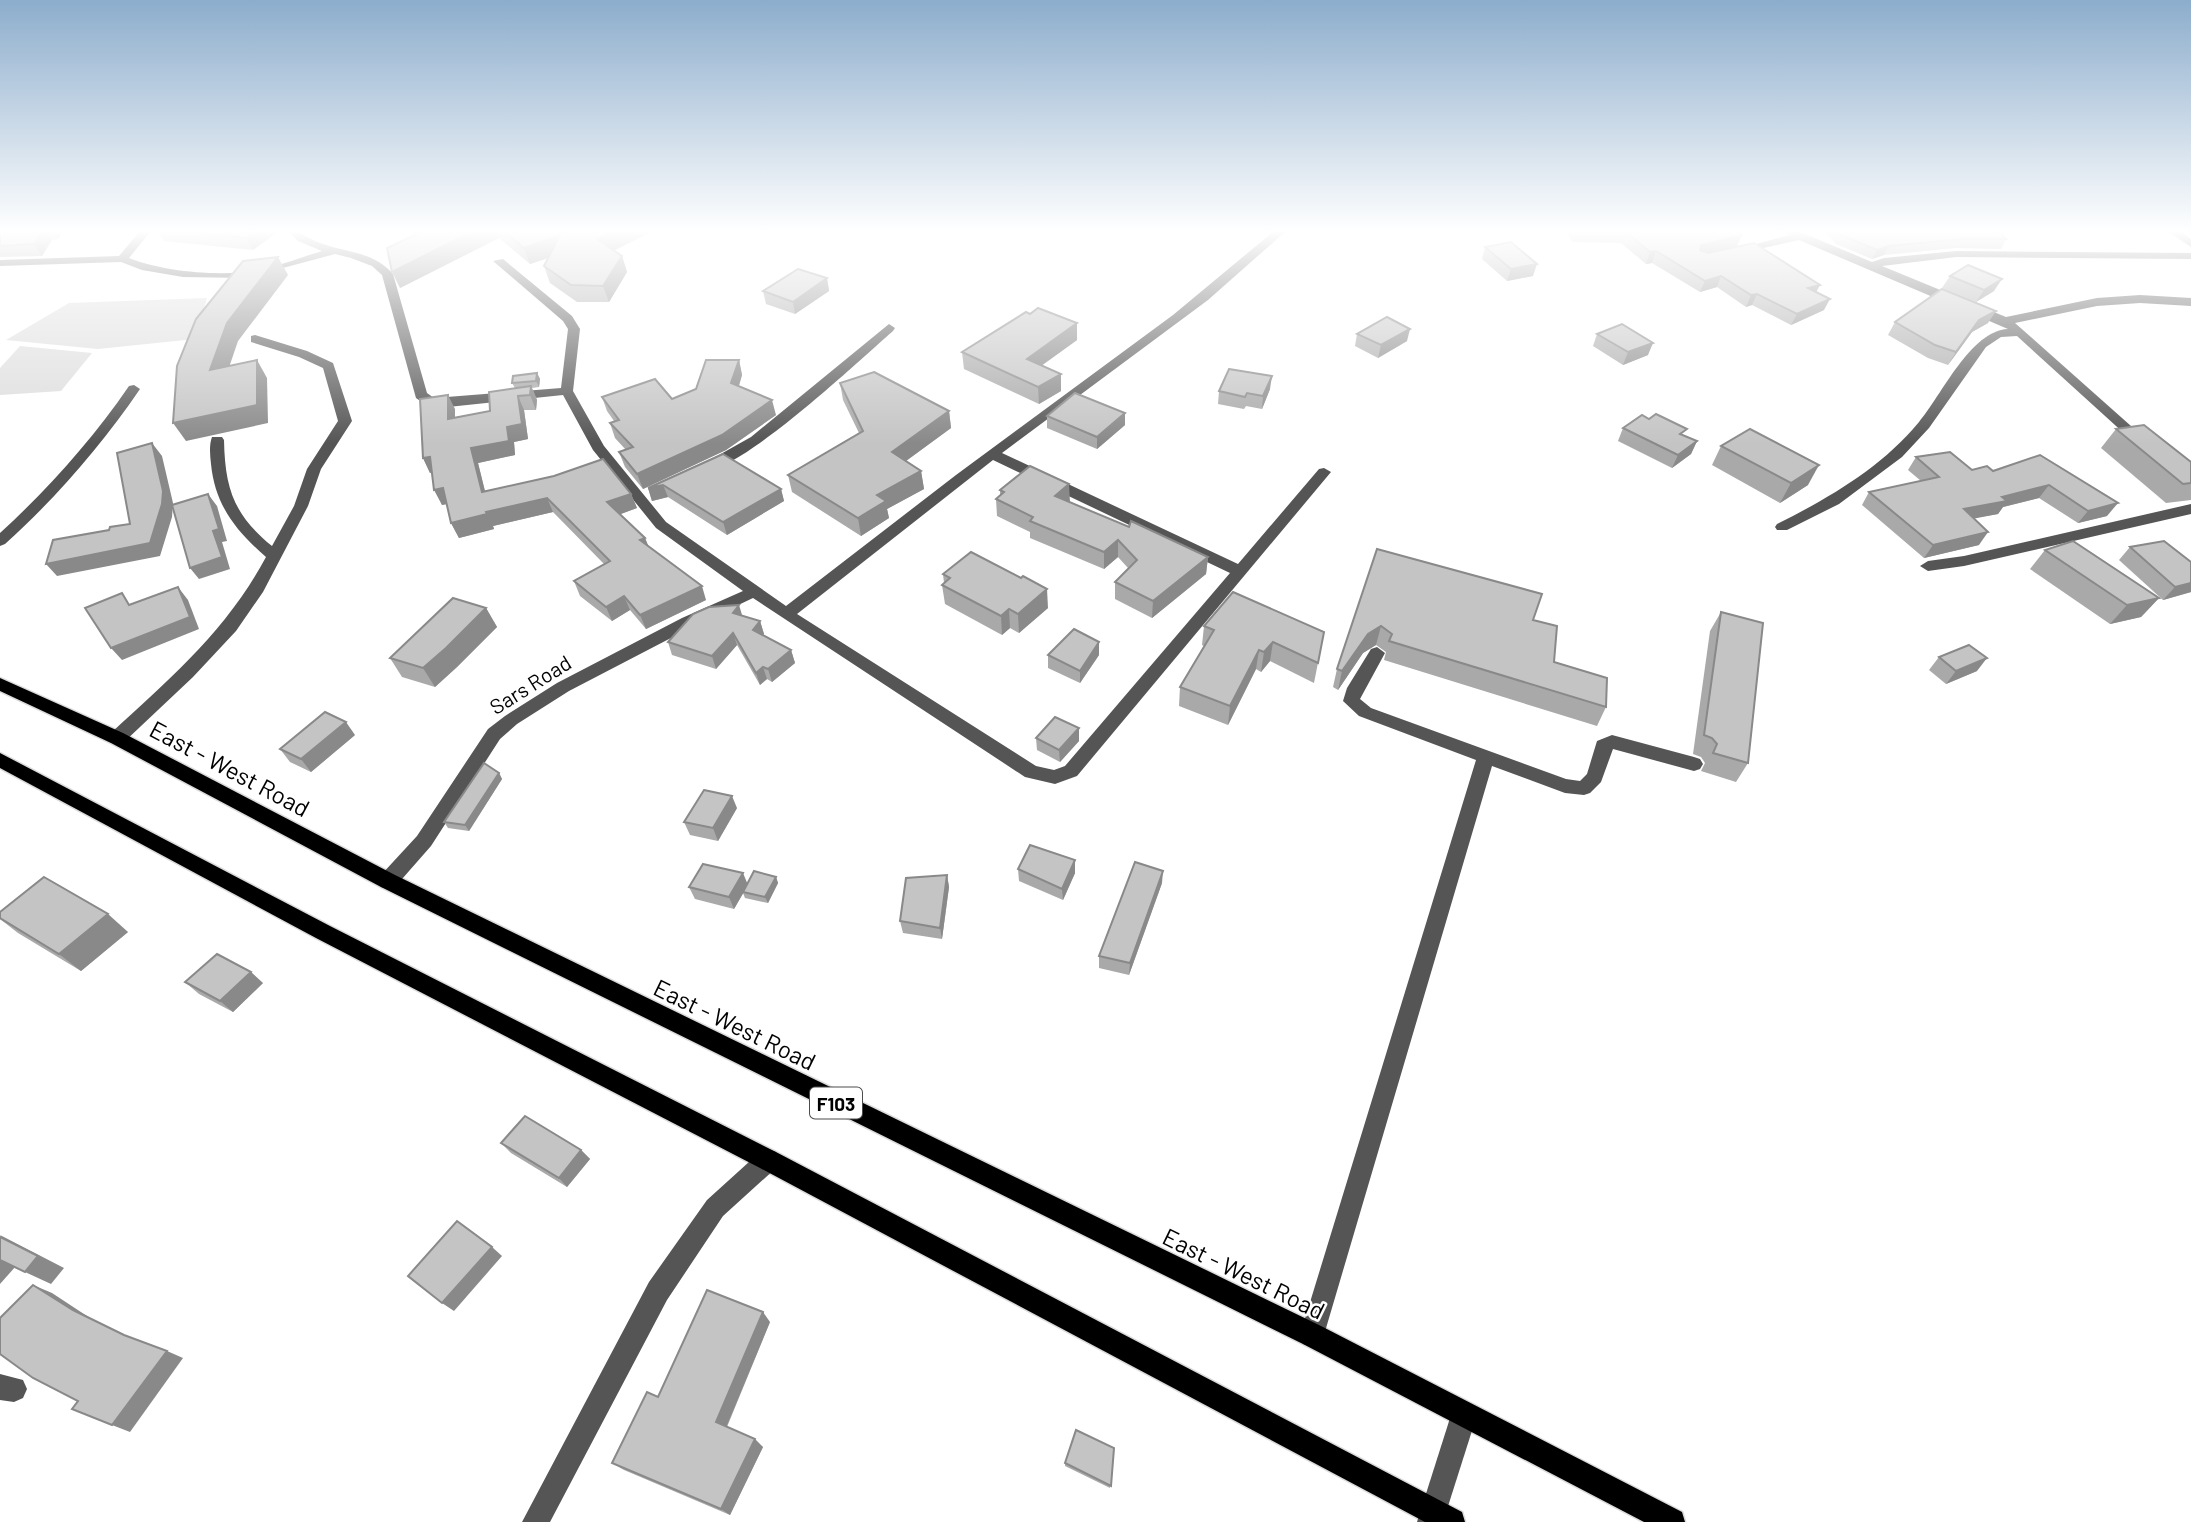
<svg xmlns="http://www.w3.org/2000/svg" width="2191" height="1522" font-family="Barlow,sans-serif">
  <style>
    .green { fill: #dcdcdc }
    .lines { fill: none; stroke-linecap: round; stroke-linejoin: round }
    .major-casing { stroke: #dbdbdb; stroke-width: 3 }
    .minor { fill: #555; fill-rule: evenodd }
    .major { fill: #000; fill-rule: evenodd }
    .wall { fill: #a9a9a9 }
    .shaded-wall { fill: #898989 }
    .building { fill: #c4c4c4; stroke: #898989; stroke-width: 2 }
    .labels { text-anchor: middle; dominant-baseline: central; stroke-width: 5; stroke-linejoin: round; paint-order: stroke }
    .shield { fill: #fff; stroke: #4c4c4c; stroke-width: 2 }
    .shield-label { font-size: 19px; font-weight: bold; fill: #000 }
    .street-label { font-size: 21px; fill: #000; stroke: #fff }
    .near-street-label { font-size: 24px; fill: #000; stroke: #fff }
  </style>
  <rect width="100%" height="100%" fill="#fff"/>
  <g class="green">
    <path d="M207 298 195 339 98 349 6 340 69 303Z"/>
    <path d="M20 346 92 353 61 391 0 395V368Z"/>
  </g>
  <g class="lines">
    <defs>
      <g id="major">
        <path d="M0 678 123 733 395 875 1321 1326 1682 1512 1685 1522H1644L1303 1344 381 887 111 743 0 691Z"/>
        <path d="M0 753 330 926 776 1152 1462 1512 1465 1522H1425L760 1168 316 938 0 768Z"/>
      </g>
    </defs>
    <use href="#major" class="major-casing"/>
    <g class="minor">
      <path d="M140 231H151L129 258C164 272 222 277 259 270 280 266 301 257 322 251L298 241 288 231C302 231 309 240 323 244 349 253 374 252 393 274L427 393 434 398 561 388 568 329 563 321 493 261 503 259 572 316 580 329 573 391 604 446 666 522 786 606 956 475 1173 315 1274 231H1286L1208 300 1002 453 1238 564 1319 469 1324 468 1331 472 1077 776 1055 784 1025 777 753 598 694 626 569 691 517 724 500 739 431 846 395 887 388 889 381 887 379 881 381 875 417 836 488 729 505 716 557 683 682 618 743 591 656 528 593 450 563 395 448 407 426 405 416 398 382 275 372 266 351 258 335 254 246 278 183 277 142 270 121 262 0 266V260L119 256ZM993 460 1230 573 1065 766 1054 770 1036 766 797 614Z"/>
      <path d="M1783 231H1798L1872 262 1884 258 1956 251 2191 253V259L1956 257 1882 266 2006 317 2097 298 2140 295 2191 298V306L2140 303 2097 306 2015 323 2149 442 2147 445H2137L2017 336 2001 337 1986 347 1929 428 1902 457 1839 504 1787 530H1777L1775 527 1777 524C1829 498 1881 468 1919 422 1942 395 1970 331 2008 329L1799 240 1737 254 1731 251 1789 235Z"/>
      <path d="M2167 231H2180L2191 239V247Z"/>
      <path d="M889 324 895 328 893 331C864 356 736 477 703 470V464L751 437Z"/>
      <path d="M255 335 307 351 333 363 352 421 321 469 308 506 263 592 236 631 193 677 123 743H111L108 738 111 733C171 678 227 630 266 557 236 531 215 505 211 464 210 455 209 445 212 437H222L224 440C225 489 234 515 272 546L294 506 307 469 338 421 323 368 299 357 251 342V336Z"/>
      <path d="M134 385 140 389C101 446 56 498 5 544L0 546V533C48 489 92 440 129 386Z"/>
      <path d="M2191 504V514L1964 566 1928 571 1920 566 1928 561 1964 556Z"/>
      <path d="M1377 647 1385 653 1360 699 1371 708 1566 779 1580 781 1587 774 1597 741 1612 735 1694 757 1700 759 1703 764 1700 769 1694 771 1613 749 1601 782 1590 793 1584 795 1565 793 1492 766 1324 1335 1321 1344 1312 1347 1303 1344 1300 1335 1476 760 1359 716 1343 701 1347 688 1371 649Z"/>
      <path d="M768 1149 776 1152 779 1160 776 1168 723 1216 667 1300 550 1522H522L649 1282 707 1200 760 1152Z"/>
      <path d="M0 1374 23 1380 27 1389 23 1398 14 1402 0 1400Z"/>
      <path d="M1464 1402 1473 1406 1477 1415 1443 1522H1417L1451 1415 1455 1406Z"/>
    </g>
    <use href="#major" class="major"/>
  </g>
  <g class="wall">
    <path d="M0 231H63L58 239 52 240 42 256 0 257Z"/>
    <path d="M158 231H279L253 250 164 241Z"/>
    <path d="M412 231H649V233L614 250 622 256 627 272 609 302H577L550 283 544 266 548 258 530 264 499 238 400 288 413 235Z"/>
    <path d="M1566 231H1736L1742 235 1737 246 1713 252 1816 292 1824 310 1791 325 1752 305 1746 307 1717 287 1700 292 1652 263 1646 264 1621 243 1572 242Z"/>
    <path d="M1824 231H1999L2006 239 2001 249 1956 248 1884 255 1872 259 1836 244Z"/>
    <path d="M1485 247 1533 276 1507 281 1482 259Z"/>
    <path d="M1950 276 1994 291 1976 302 1942 288Z"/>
    <path d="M827 278 829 291 795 314 766 304 763 291Z"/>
    <path d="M1030 314 1077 340 1041 366 1061 391 1039 404 964 369 962 352Z"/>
    <path d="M1895 322 1988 323 1972 332 1948 365 1928 358 1888 335Z"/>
    <path d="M1357 334 1407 341 1378 358 1355 346Z"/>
    <path d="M1597 334 1648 355 1623 365 1593 346Z"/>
    <path d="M739 360 742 375 739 386 776 415 726 450 643 489 625 467 619 452 626 450 615 438 610 423 614 421 607 411 602 397 672 399 696 389Z"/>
    <path d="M537 373 540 379 539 387 532 388 537 400 536 410H524L528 439 514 442 515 455 478 463 485 492 631 494 637 508 620 514 645 538 648 546 706 600 646 629 630 610 612 621 580 596 574 581 604 564 553 512 493 526 494 529 459 538 451 523 447 504 442 505 432 472 430 473 423 458 455 409V418L490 411 515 388 512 383Z"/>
    <path d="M840 383 949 411 951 428 906 461 921 471 924 489 887 509 889 518 861 536 792 492 788 475 859 433 843 400Z"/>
    <path d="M1270 389 1262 409 1246 406 1244 409 1218 404 1219 391Z"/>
    <path d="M1047 416 1125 425 1097 449 1047 428Z"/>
    <path d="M1623 428 1684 435 1697 441 1691 454 1672 468 1618 441Z"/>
    <path d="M2116 429 2191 462V500L2166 503 2101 448Z"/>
    <path d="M1721 446 1808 485 1780 503 1712 465Z"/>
    <path d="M723 454 781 489 784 501 727 535 668 497 652 501 648 488Z"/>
    <path d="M2040 455 2107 516 2078 523 2039 498 2003 507 1998 514 1974 518 1979 545 1924 558 1862 505 1869 492 1921 481 1908 470 1916 457 1972 470 1993 471Z"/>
    <path d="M1000 490 1070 502 1129 527 1208 557 1206 574 1152 618 1115 599V582L1128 568 1118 557 1104 569 1030 538V532L997 516 996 499 1000 496Z"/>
    <path d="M2130 547 2191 562V592L2163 600 2119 560Z"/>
    <path d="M1377 549 1533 620 1554 662 1606 707 1597 726 1384 660 1386 652 1376 645 1363 653 1338 690 1333 687 1337 669Z"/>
    <path d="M2045 550 2159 598 2141 617 2110 624 2030 569Z"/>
    <path d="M943 574 1048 608 1019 633 1010 628 1002 635 945 604 942 585 944 583Z"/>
    <path d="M486 608 497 627 457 667 435 687 402 677 390 658Z"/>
    <path d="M1721 612 1748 763 1736 782 1701 771 1705 763 1701 757 1693 754 1710 631Z"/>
    <path d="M742 616 760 621 764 634 763 635 791 650 795 663 772 682 767 679 760 685 737 645 716 669 672 655 668 642Z"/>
    <path d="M1204 626 1324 632 1314 683 1270 661 1261 672 1256 669 1228 725 1179 706 1180 687 1204 646 1202 645Z"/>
    <path d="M1048 655H1099L1080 683 1048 668Z"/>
    <path d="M1939 657 1977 671 1946 684 1929 670Z"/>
    <path d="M355 735 311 772 290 762 280 749Z"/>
    <path d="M1036 738 1079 741 1060 762 1037 750Z"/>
    <path d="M499 773 502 779 469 831 448 828 444 822Z"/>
    <path d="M737 808 718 841 690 835 684 822Z"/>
    <path d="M1018 869 1075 873 1063 900 1019 881Z"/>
    <path d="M947 875 949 887 942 939 903 933 900 921Z"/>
    <path d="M776 877 778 883 768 903 745 898 743 893 734 909 695 899 689 887 747 884Z"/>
    <path d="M1162 883 1129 975 1099 968V956Z"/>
    <path d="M0 912 128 932 81 971 18 933 0 919Z"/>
    <path d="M185 982 263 983 233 1012 199 994Z"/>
    <path d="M501 1143 581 1150 590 1159 567 1187 511 1153Z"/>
    <path d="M770 1322 727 1427 763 1447 730 1515 624 1470 612 1463 658 1397Z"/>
    <path d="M1114 1448 1110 1488 1065 1466V1463Z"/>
  </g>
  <g class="shaded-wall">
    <path d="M43 231H47L52 240 42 256 34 244Z"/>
    <path d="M52 231H63L58 239Z"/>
    <path d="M256 231H279L253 250 246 238Z"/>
    <path d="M473 231H496L499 238 400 288 392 272Z"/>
    <path d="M614 231H649V233L603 256 597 239Z"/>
    <path d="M560 235 566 252 530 264 524 248Z"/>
    <path d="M1742 235 1737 246 1696 256 1701 245Z"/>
    <path d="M1889 246 1884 255 1872 259 1877 250Z"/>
    <path d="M1656 251 1652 263 1646 264 1650 252Z"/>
    <path d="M622 256 627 272 609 302 603 286Z"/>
    <path d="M278 257 288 275 238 341 222 388 210 370 227 323Z"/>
    <path d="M1537 264 1533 276 1507 281 1511 269Z"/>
    <path d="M1721 276 1717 287 1700 292 1705 281Z"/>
    <path d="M827 278 829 291 795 314 793 302Z"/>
    <path d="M2002 279 1994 291 1976 302 1984 290Z"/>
    <path d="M1820 285 1814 296 1808 288Z"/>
    <path d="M1757 294 1752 305 1746 307 1751 295Z"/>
    <path d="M1830 299 1824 310 1791 325 1797 314Z"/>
    <path d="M1996 311 1988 323 1972 332 1948 365 1956 352 1979 320Z"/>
    <path d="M1077 323V340L1027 376V359Z"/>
    <path d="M1410 329 1407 341 1378 358 1381 345Z"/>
    <path d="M1653 343 1648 355 1623 365 1628 352Z"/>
    <path d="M257 360 267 378 268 423 186 441 173 423Z"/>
    <path d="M739 360 742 375 735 398 731 383Z"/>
    <path d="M537 373 540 379 539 387 536 381Z"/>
    <path d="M1061 374V391L1039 404 1038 387Z"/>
    <path d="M1272 376 1270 389 1262 409 1263 396Z"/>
    <path d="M531 386 537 400 536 410 530 395Z"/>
    <path d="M448 395 455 409V434L448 419Z"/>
    <path d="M518 396 524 410 528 439 514 442 515 455 478 463 489 507 482 492 471 448 507 427Z"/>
    <path d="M772 400 776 415 726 450 643 489 637 474Z"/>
    <path d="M949 411 951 428 895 469 892 452Z"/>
    <path d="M1125 413V425L1097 449V437Z"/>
    <path d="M1697 441 1691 454 1672 468 1678 455Z"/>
    <path d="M152 443 162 456 173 503 172 517 160 556 57 576 46 564 150 543Z"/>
    <path d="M430 457 437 471 430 473 423 458Z"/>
    <path d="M1819 465 1808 485 1780 503 1791 483Z"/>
    <path d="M921 471 924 489 887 509 889 518 861 536 858 518 877 495Z"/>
    <path d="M1069 484 1070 502 1056 513 1055 496Z"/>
    <path d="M663 485 668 497 652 501 648 488Z"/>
    <path d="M2049 485 2039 498 2003 507 1998 514 1956 522 1964 509 2002 497Z"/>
    <path d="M443 488 451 503 442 505 434 490Z"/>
    <path d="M781 489 784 501 727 535 723 522Z"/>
    <path d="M208 494 217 506 227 541 222 542 230 569 199 579 190 568 213 531Z"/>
    <path d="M631 494 637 508 613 517 607 502Z"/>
    <path d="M547 498 553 512 493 526 494 529 459 538 451 523 486 512Z"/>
    <path d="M2118 503 2107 516 2078 523 2088 511Z"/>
    <path d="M1988 532 1979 545 1924 558 1933 545Z"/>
    <path d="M645 538 651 552 640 540Z"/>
    <path d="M1118 540V557L1104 569V552Z"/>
    <path d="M1208 557 1206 574 1152 618 1153 601Z"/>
    <path d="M2191 583V592L2163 600 2175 587Z"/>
    <path d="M702 586 706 600 646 629 640 615Z"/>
    <path d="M178 587 188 600 199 629 122 660 111 648Z"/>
    <path d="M1047 589 1048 608 1019 633 1018 614Z"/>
    <path d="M624 596 630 610 612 621 606 607Z"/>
    <path d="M2159 598 2141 617 2110 624 2127 605Z"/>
    <path d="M739 605 743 618 733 613Z"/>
    <path d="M486 608 497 627 457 667 435 687 423 668Z"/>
    <path d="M1009 609 1010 628 1002 635 1001 616Z"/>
    <path d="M760 621 764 634 757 643 753 630Z"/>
    <path d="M1381 626 1376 645 1363 653 1338 690 1342 671 1368 634Z"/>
    <path d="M733 633 737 645 716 669 712 656Z"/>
    <path d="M1099 642V655L1080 683V671Z"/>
    <path d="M1273 642 1270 661 1261 672 1264 652Z"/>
    <path d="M791 650 795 663 772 682 768 669Z"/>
    <path d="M1259 650 1256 669 1228 725 1230 706Z"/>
    <path d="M1987 658 1977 671 1946 684 1956 671Z"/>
    <path d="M763 667 767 679 760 685 756 673Z"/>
    <path d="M346 722 355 735 311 772 301 759Z"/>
    <path d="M1079 728V741L1060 762 1059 750Z"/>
    <path d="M499 773 502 779 469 831 465 825Z"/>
    <path d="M732 796 737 808 718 841 713 828Z"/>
    <path d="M1075 860V873L1063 900 1062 889Z"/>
    <path d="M1163 871 1162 883 1129 975 1130 963Z"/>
    <path d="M743 873 748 885 734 909 729 897Z"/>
    <path d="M947 875 949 887 942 939 940 928Z"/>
    <path d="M776 877 778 883 768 903 765 897Z"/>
    <path d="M108 914 128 932 81 971 59 954Z"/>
    <path d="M251 972 263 983 233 1012 220 1001Z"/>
    <path d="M581 1150 590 1159 567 1187 559 1178Z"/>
    <path d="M0 1235 64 1268 51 1284 25 1272Z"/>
    <path d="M492 1247 502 1256 454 1311 442 1303Z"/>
    <path d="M0 1259 16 1266 0 1284Z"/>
    <path d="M33 1285 52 1293 90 1318 141 1342 73 1310Z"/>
    <path d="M763 1312 770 1322 725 1430 716 1422Z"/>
    <path d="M167 1351 183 1358 130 1432 112 1425Z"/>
    <path d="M755 1439 763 1447 730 1515 721 1509Z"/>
  </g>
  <g class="building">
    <path d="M0 231H43L34 244 0 246Z"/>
    <path d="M182 231H256L246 238Z"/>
    <path d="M417 231H473L392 272 387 248 419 233Z"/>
    <path d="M504 231H614L597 239 622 256 603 286 571 285 544 266 560 235 524 248Z"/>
    <path d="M1616 231H1736L1742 235 1701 245 1700 250 1708 253 1754 243 1820 285 1808 288 1830 299 1797 314 1757 294 1751 295 1721 276 1705 281 1656 251 1650 252 1625 231Z"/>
    <path d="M1838 231H1999L2006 239H1961L1889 246 1877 250 1841 235Z"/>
    <path d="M1511 242 1537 264 1511 269 1485 247Z"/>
    <path d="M278 257 227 323 210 370 257 360V405L173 423 177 366 196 319 243 261Z"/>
    <path d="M1968 265 2002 279 1984 290 1950 276Z"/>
    <path d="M798 269 827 278 793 302 763 291Z"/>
    <path d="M1942 289 1996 311 1979 320 1956 352 1935 345 1895 322Z"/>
    <path d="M1038 308 1077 323 1027 359 1061 374 1038 387 962 352 1026 312 1030 314Z"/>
    <path d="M1387 317 1410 329 1381 345 1357 334Z"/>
    <path d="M1622 324 1653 343 1628 352 1597 334Z"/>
    <path d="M706 360H739L731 383 772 400 722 435 637 474 619 452 633 447 610 423 619 420 602 397 655 379 672 399 696 389Z"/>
    <path d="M1229 369 1272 376 1263 396 1247 393 1245 397 1219 391Z"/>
    <path d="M874 372 949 411 892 452 921 471 877 495 886 501 858 518 788 475 863 431 840 383Z"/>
    <path d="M537 373 536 381 512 383 513 376Z"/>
    <path d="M531 386 530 395 518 396 522 424 507 427 509 441 471 448 482 492 554 476 603 459 631 494 607 502 645 538 640 540 702 586 640 615 624 596 606 607 574 581 610 561 547 498 486 512 487 514 451 523 443 488 434 490 430 457 423 458 420 399 448 395V419L490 411 489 392Z"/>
    <path d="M1075 393 1125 413 1097 437 1047 416Z"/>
    <path d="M1656 414 1687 429 1680 434 1697 441 1678 455 1623 428 1642 415 1649 419Z"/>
    <path d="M2144 425 2191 462V483L2183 484 2116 429Z"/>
    <path d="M1750 429 1819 465 1791 483 1721 446Z"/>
    <path d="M152 443 163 491 162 504 150 543 46 564 53 540 109 530 110 527 130 524 117 453Z"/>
    <path d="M1950 452 1972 470 1987 466 1993 471 2040 455 2118 503 2088 511 2049 485 2002 497 2007 501 1964 509 1988 532 1933 545 1869 492 1939 477 1916 457Z"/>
    <path d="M723 454 781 489 723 522 663 485 648 488Z"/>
    <path d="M1030 466 1069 484 1055 496 1129 527 1131 521 1208 557 1153 601 1115 582 1137 560 1118 540 1104 552 1030 521 1033 517 996 499 1004 492 1000 490Z"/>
    <path d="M208 494 219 529 213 531 222 557 190 568 172 505Z"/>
    <path d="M2073 541 2159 598 2127 605 2045 550Z"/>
    <path d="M2164 541 2191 562V583L2175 587 2130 547Z"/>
    <path d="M1377 549 1542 594 1533 620 1557 626 1554 662 1607 678 1606 707 1389 641 1392 634 1381 626 1368 634 1342 671 1337 669Z"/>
    <path d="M971 552 1021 578 1023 576 1047 589 1018 614 1009 609 1001 616 942 585 950 578 943 574Z"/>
    <path d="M178 587 190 617 111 648 85 608 122 593 129 605Z"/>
    <path d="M1233 592 1324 632 1318 663 1273 642 1264 652 1259 650 1230 706 1180 687 1214 630 1204 626Z"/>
    <path d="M453 598 486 608 446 648 423 668 390 658Z"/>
    <path d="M739 605 733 613 760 621 753 630 791 650 768 669 763 667 756 673 733 633 712 656 668 642 693 614 709 607Z"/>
    <path d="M1721 612 1763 623 1748 763 1713 753 1717 744 1712 738 1704 735Z"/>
    <path d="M1074 629 1099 642 1080 671 1048 655Z"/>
    <path d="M1969 645 1987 658 1956 671 1939 657Z"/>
    <path d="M325 712 346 722 301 759 280 749Z"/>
    <path d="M1055 717 1079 728 1059 750 1036 738Z"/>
    <path d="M484 763 499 773 465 825 444 822Z"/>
    <path d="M704 790 732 796 713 828 684 822Z"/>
    <path d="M1030 845 1075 860 1062 889 1018 869Z"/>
    <path d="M1135 862 1163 871 1130 963 1099 956Z"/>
    <path d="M703 864 743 873 729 897 689 887Z"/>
    <path d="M754 871 776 877 765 897 743 892Z"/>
    <path d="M947 875 940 928 900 921 906 878Z"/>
    <path d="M44 877 108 914 59 954 0 918V912Z"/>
    <path d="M217 954 251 972 220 1001 185 982Z"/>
    <path d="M525 1116 581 1150 559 1178 501 1143Z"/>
    <path d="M457 1221 492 1247 442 1303 408 1276Z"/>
    <path d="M0 1237 38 1256 25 1272 0 1260Z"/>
    <path d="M33 1285 73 1310 124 1335 167 1351 112 1425 72 1409 78 1401 33 1378 0 1354V1318Z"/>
    <path d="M707 1290 763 1312 716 1422 755 1439 721 1509 612 1463 647 1392 658 1397Z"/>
    <path d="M1076 1430 1114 1448 1111 1486 1065 1463Z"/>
  </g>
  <linearGradient id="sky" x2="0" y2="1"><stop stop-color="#8cadcc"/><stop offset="0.52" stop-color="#fff"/><stop offset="1" stop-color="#fff" stop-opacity="0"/></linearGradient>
  <rect width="2191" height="444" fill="url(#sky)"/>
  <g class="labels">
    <rect class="shield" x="810" y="1087.5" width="52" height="31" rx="5"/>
    <g class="shield-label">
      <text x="836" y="1103">F103</text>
    </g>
    <g class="street-label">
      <text transform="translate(530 684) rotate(-32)">Sars Road</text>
    </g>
    <g class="near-street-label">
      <text transform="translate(230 768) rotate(28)">East - West Road</text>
      <text transform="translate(735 1024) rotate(26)">East - West Road</text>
      <text transform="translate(1244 1273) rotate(26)">East - West Road</text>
    </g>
  </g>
</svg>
